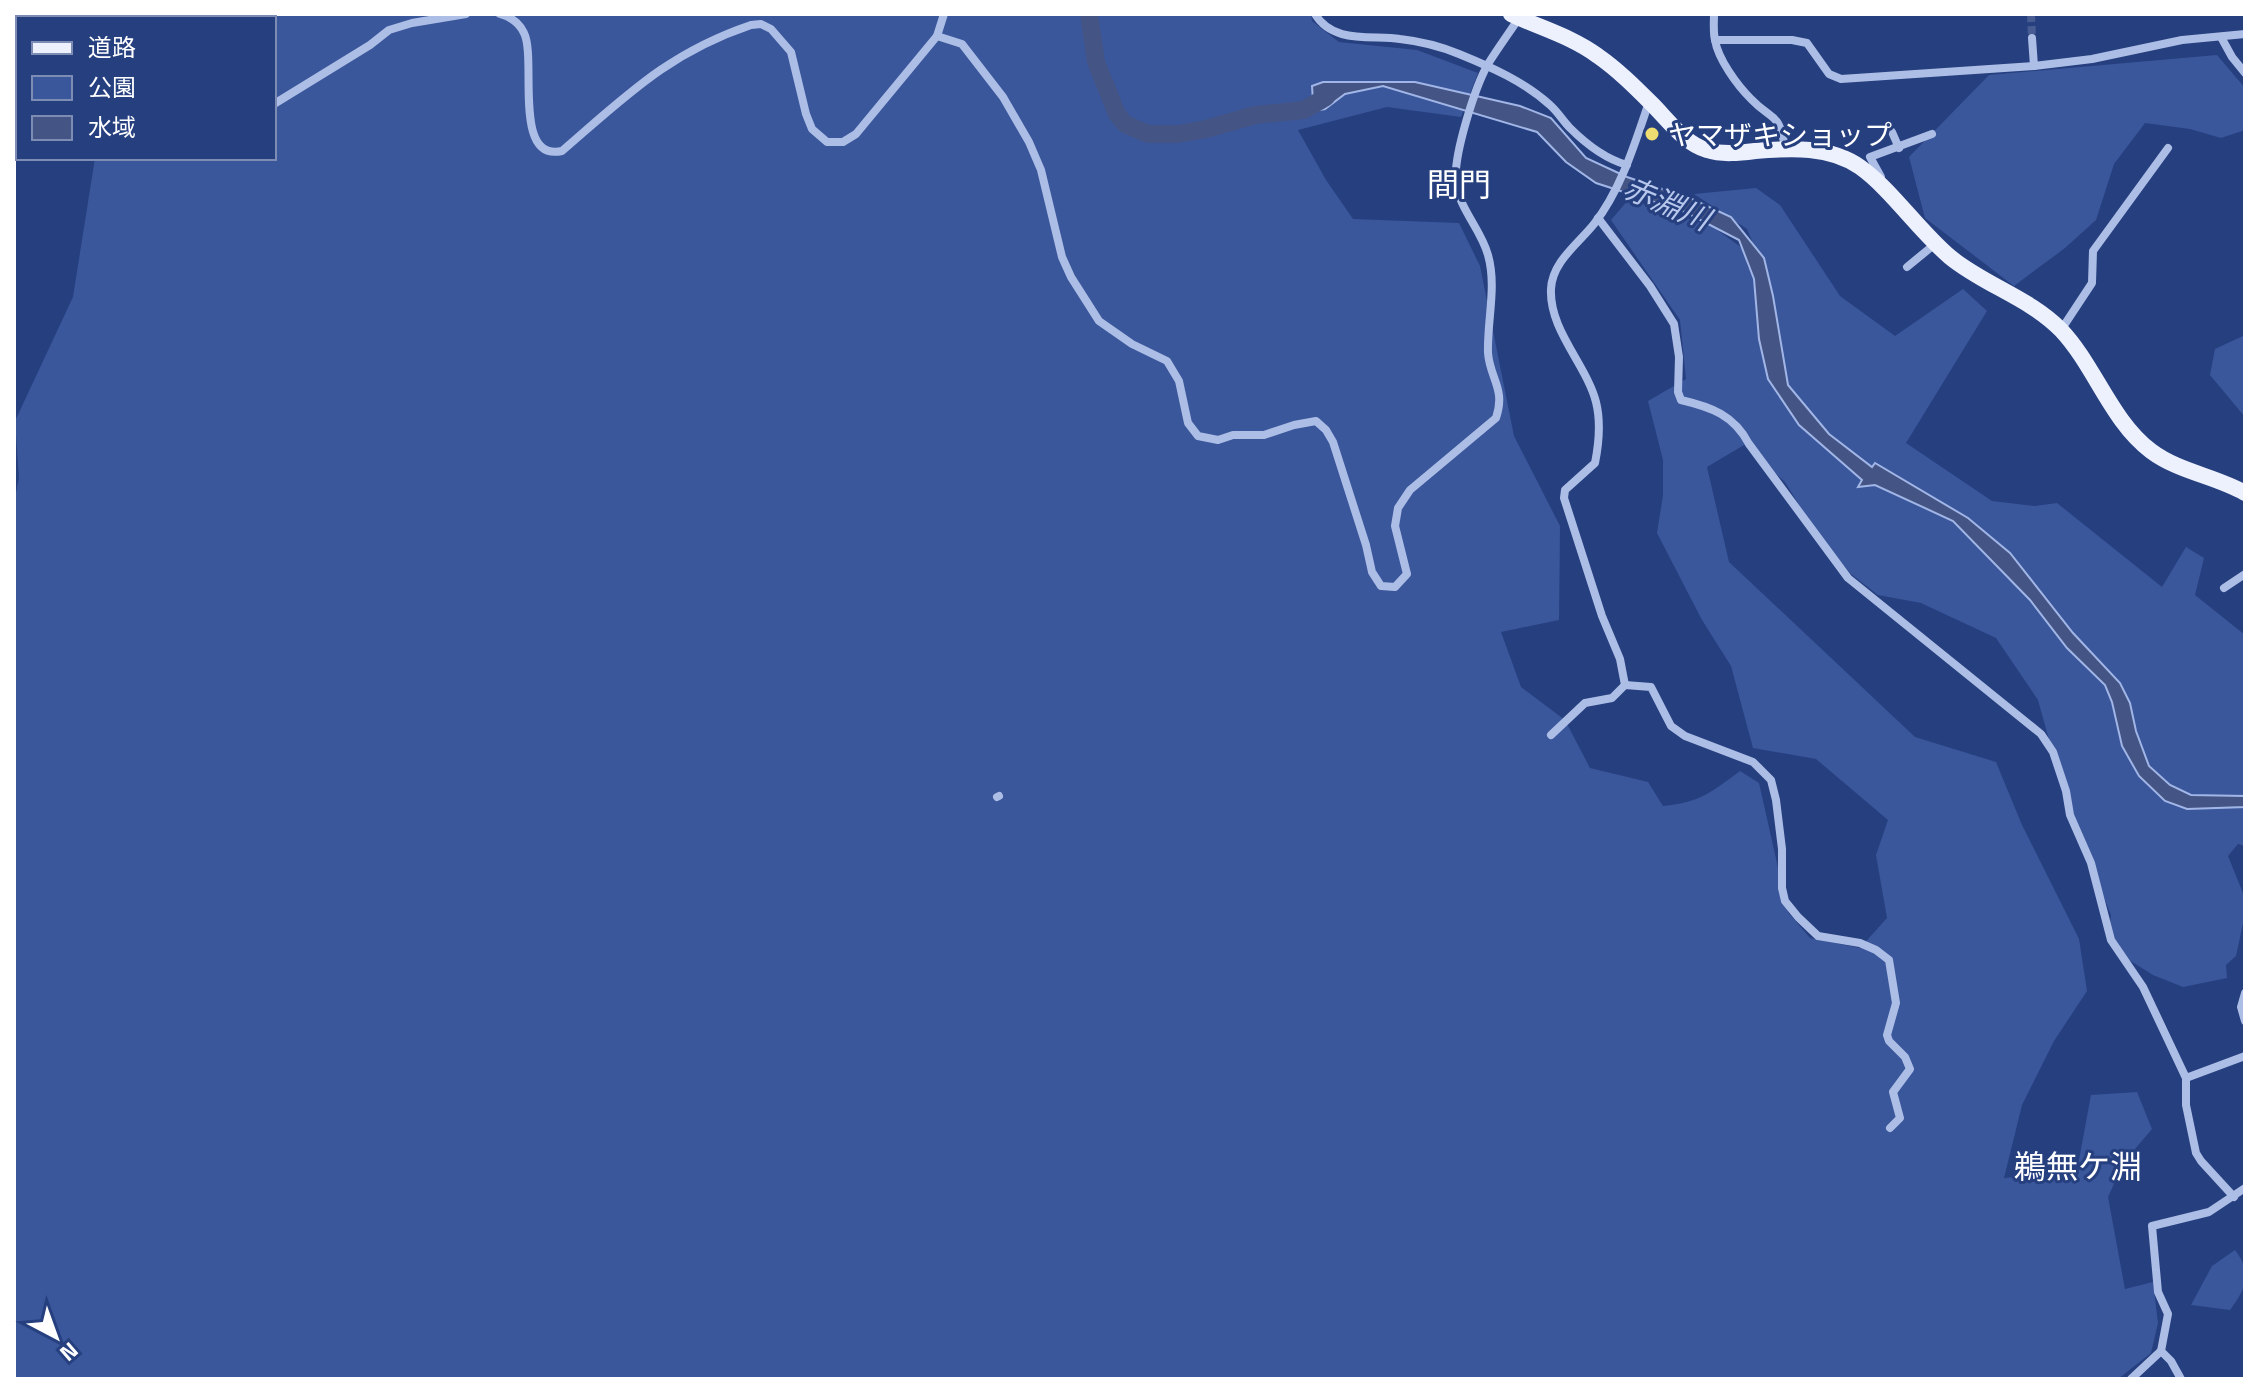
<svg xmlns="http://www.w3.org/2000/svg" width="2259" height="1393" font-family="'Titillium Web','Noto Sans JP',sans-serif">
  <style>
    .green { fill: #3b579c }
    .water { fill: #445585; stroke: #a1b6e6; stroke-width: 2 }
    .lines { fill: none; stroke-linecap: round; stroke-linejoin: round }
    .river { stroke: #445585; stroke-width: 18 }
    .street-tunnel { stroke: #475c92; stroke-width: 8; stroke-dasharray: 8 4; stroke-linecap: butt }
    .street { stroke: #adbee6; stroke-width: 8 }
    .primary { stroke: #edf1fd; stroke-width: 16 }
    .poi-dot { fill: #eede72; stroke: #263f7f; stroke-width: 3 }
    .labels { text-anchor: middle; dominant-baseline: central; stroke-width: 6; stroke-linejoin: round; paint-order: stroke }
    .poi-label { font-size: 28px; fill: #fff; stroke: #263f7f; text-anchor: start }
    .water-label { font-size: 30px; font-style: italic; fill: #b8c8ed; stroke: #263f7f }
    .quarter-label { font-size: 32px; fill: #fff; stroke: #263f7f }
  </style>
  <rect width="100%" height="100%" fill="#263f7f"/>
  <g class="green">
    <path d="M119 14H1311L1312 21 1339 42 1417 50 1478 73 1461 117 1387 107 1298 130 1326 180 1353 219 1459 223 1480 266 1514 436 1560 526 1559 620 1501 632 1521 687 1565 720 1590 768 1648 782 1663 806C1701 802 1710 793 1740 771L1759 783 1788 912 1810 938 1860 948 1887 918 1876 855 1888 820 1816 759 1753 748 1731 666 1702 620 1657 533 1663 495V460L1648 401 1686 379 1680 320 1611 220 1629 199 1713 227 1745 250 1747 265 1757 284 1790 395 1767 276 1747 229 1694 194 1756 188 1780 205 1840 296 1895 336 1963 289 1987 311 1906 443 1992 501 2035 506 2057 503 2162 587 2186 547 2204 558 2195 595 2245 635V846L2238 844 2228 856 2245 898V914L2236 956 2226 965 2227 978 2183 987 2153 975 2129 960 2109 932 2111 915 2070 815 2038 700 1996 638 1921 603 1878 595 1851 574 1815 531 1785 482 1744 445 1707 467 1729 562 1915 737 1996 762 2022 825 2079 939 2087 991 2054 1041 2022 1105 2004 1178 2077 1171 2091 1095 2137 1092 2152 1129 2124 1162 2108 1197 2125 1289 2153 1282 2158 1323 2151 1353 2118 1379H14V503L19 478 15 421 73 297 95 158H274V18H118Z"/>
    <path d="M2217 55 2245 88V130L2221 138 2190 129 2145 123 2114 164 2096 220 2065 248 2014 286 1925 218 1909 157 1989 75Z"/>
    <path d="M2245 335V417L2210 375 2215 349Z"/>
    <path d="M2235 1250C2253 1274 2246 1288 2230 1310L2191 1305 2212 1266Z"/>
  </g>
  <path class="water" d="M1323 82H1415L1520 106 1551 118 1586 158 1627 177 1692 199 1731 217 1764 258 1773 296 1788 385 1829 434 1872 467 1875 463 1968 518 2010 553 2073 633 2120 683 2130 703 2136 731 2149 766 2170 785 2191 795 2245 796V807L2187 809 2165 801 2139 776 2122 746 2112 702 2105 685 2067 648 2030 600 1953 521 1875 485 1858 487 1862 480 1799 425 1768 379 1759 339 1754 279 1739 240 1685 212 1596 183 1566 162 1537 132 1383 86 1345 94 1325 109 1303 113 1313 101 1312 86Z"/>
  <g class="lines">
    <path class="river" d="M1089 14 1096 62 1117 114 1125 124 1148 134H1178L1206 129 1255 115 1304 110 1326 97"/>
    <path class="street-tunnel" d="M2031 14 2032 38"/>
    <g class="street">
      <path d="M500 14C511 17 519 22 524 33 537 59 512 162 562 151 626 96 668 53 751 25L761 24 771 29 791 52 806 114 812 129 827 142H843L856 134 937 36 962 44 1003 97 1029 142 1041 170 1062 257 1071 277 1099 321 1132 344 1167 361 1179 381 1188 423 1198 436 1218 440 1233 435H1264L1294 425 1316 421 1326 430 1333 442 1366 545 1372 572 1381 586 1395 587 1407 574 1395 526 1398 508 1410 490 1496 418C1506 389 1490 379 1488 353 1487 320 1497 287 1488 255 1481 229 1459 209 1456 182 1453 156 1475 87 1488 64 1498 48 1509 33 1519 18"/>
      <path d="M1315 14C1333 44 1371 35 1400 39 1418 41 1442 47 1459 54 1491 67 1525 82 1550 105 1558 112 1563 121 1570 128 1586 144 1606 159 1627 165"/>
      <path d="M1714 14C1714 22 1713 32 1715 40 1718 59 1737 85 1751 99 1773 122 1779 111 1785 148"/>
      <path d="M78 18V14"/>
      <path d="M243 18 245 14"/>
      <path d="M14 29H18"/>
      <path d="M937 36 944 14"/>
      <path d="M2221 37 2232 57 2245 73"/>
      <path d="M2032 38 2034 66"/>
      <path d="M1715 40H1792L1807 43 1829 74 1841 79 2034 66 2092 59 2182 40 2245 34"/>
      <path d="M274 104 370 45 389 30 412 23 466 14"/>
      <path d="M1892 132 1899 148"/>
      <path d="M1879 180 1881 177 1870 157 1932 134"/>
      <path d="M1598 218 1650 286 1674 324 1679 357 1678 392 1681 400C1711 407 1734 415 1749 444L1848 578 2041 734 2053 752 2066 791 2070 815 2091 863 2111 940 2143 987 2186 1078V1105L2196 1153 2201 1161 2234 1197"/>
      <path d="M1907 267 1935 244"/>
      <path d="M2061 330 2092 283 2093 251 2168 148"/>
      <path d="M2224 588 2245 574"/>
      <path d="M1625 685 1620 659 1602 616 1564 498 1565 490 1595 463C1599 443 1601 422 1596 402 1586 364 1549 330 1551 289 1552 262 1578 244 1594 224 1621 190 1635 143 1649 102"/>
      <path d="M1625 685 1651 687 1671 726 1685 736 1753 762 1771 780 1776 800 1782 849V888L1785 901 1798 917 1818 936 1860 943 1876 950 1889 960 1896 1003 1887 1035 1889 1041 1905 1057 1910 1069 1893 1092 1900 1118 1890 1128"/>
      <path d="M1551 735 1585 703 1612 698 1625 685"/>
      <path d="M997 797 999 796"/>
      <path d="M2245 993 2241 1007 2245 1021"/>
      <path d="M2186 1078 2245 1056"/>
      <path d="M2131 1379 2161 1351"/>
      <path d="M2181 1379 2171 1361 2161 1351 2168 1314 2158 1292 2152 1226 2209 1212 2245 1188"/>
    </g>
    <path class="primary" d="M1511 14C1540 28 1571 36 1598 56 1618 70 1635 87 1652 104 1668 120 1685 144 1707 150 1722 155 1740 153 1755 151 1791 148 1830 146 1860 167 1891 189 1919 231 1950 257 1984 285 2030 298 2061 330 2095 366 2111 421 2151 451 2179 472 2215 476 2245 493"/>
  </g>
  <circle class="poi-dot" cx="1652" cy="134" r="8"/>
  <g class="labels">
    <g class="poi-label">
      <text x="1668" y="134">ヤマザキショップ</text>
    </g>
    <g class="water-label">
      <text transform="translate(1667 203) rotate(23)">赤淵川</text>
    </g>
    <g class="quarter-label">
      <text x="1459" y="184">間門</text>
      <text x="2078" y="1166">鵜無ケ淵</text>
    </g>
  </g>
  <rect width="2259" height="1393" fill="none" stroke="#ffffff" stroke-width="32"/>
  <rect x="16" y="16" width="260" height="144" fill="#263f7f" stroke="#7d8cb2" stroke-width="2"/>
  <rect x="32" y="42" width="40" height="12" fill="#edf1fd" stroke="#7d8cb2" stroke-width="2"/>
  <text x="88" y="56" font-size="24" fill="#ffffff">道路</text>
  <rect x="32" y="76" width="40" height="24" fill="#3b579c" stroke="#7d8cb2" stroke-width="2"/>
  <text x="88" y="96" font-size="24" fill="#ffffff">公園</text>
  <rect x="32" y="116" width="40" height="24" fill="#445585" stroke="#7d8cb2" stroke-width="2"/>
  <text x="88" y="136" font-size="24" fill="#ffffff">水域</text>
  <g transform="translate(56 1337) rotate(139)" stroke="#263f7f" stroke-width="6" paint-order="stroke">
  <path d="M0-6L14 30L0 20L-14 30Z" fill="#ffffff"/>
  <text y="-12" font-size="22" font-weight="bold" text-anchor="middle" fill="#ffffff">N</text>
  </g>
</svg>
